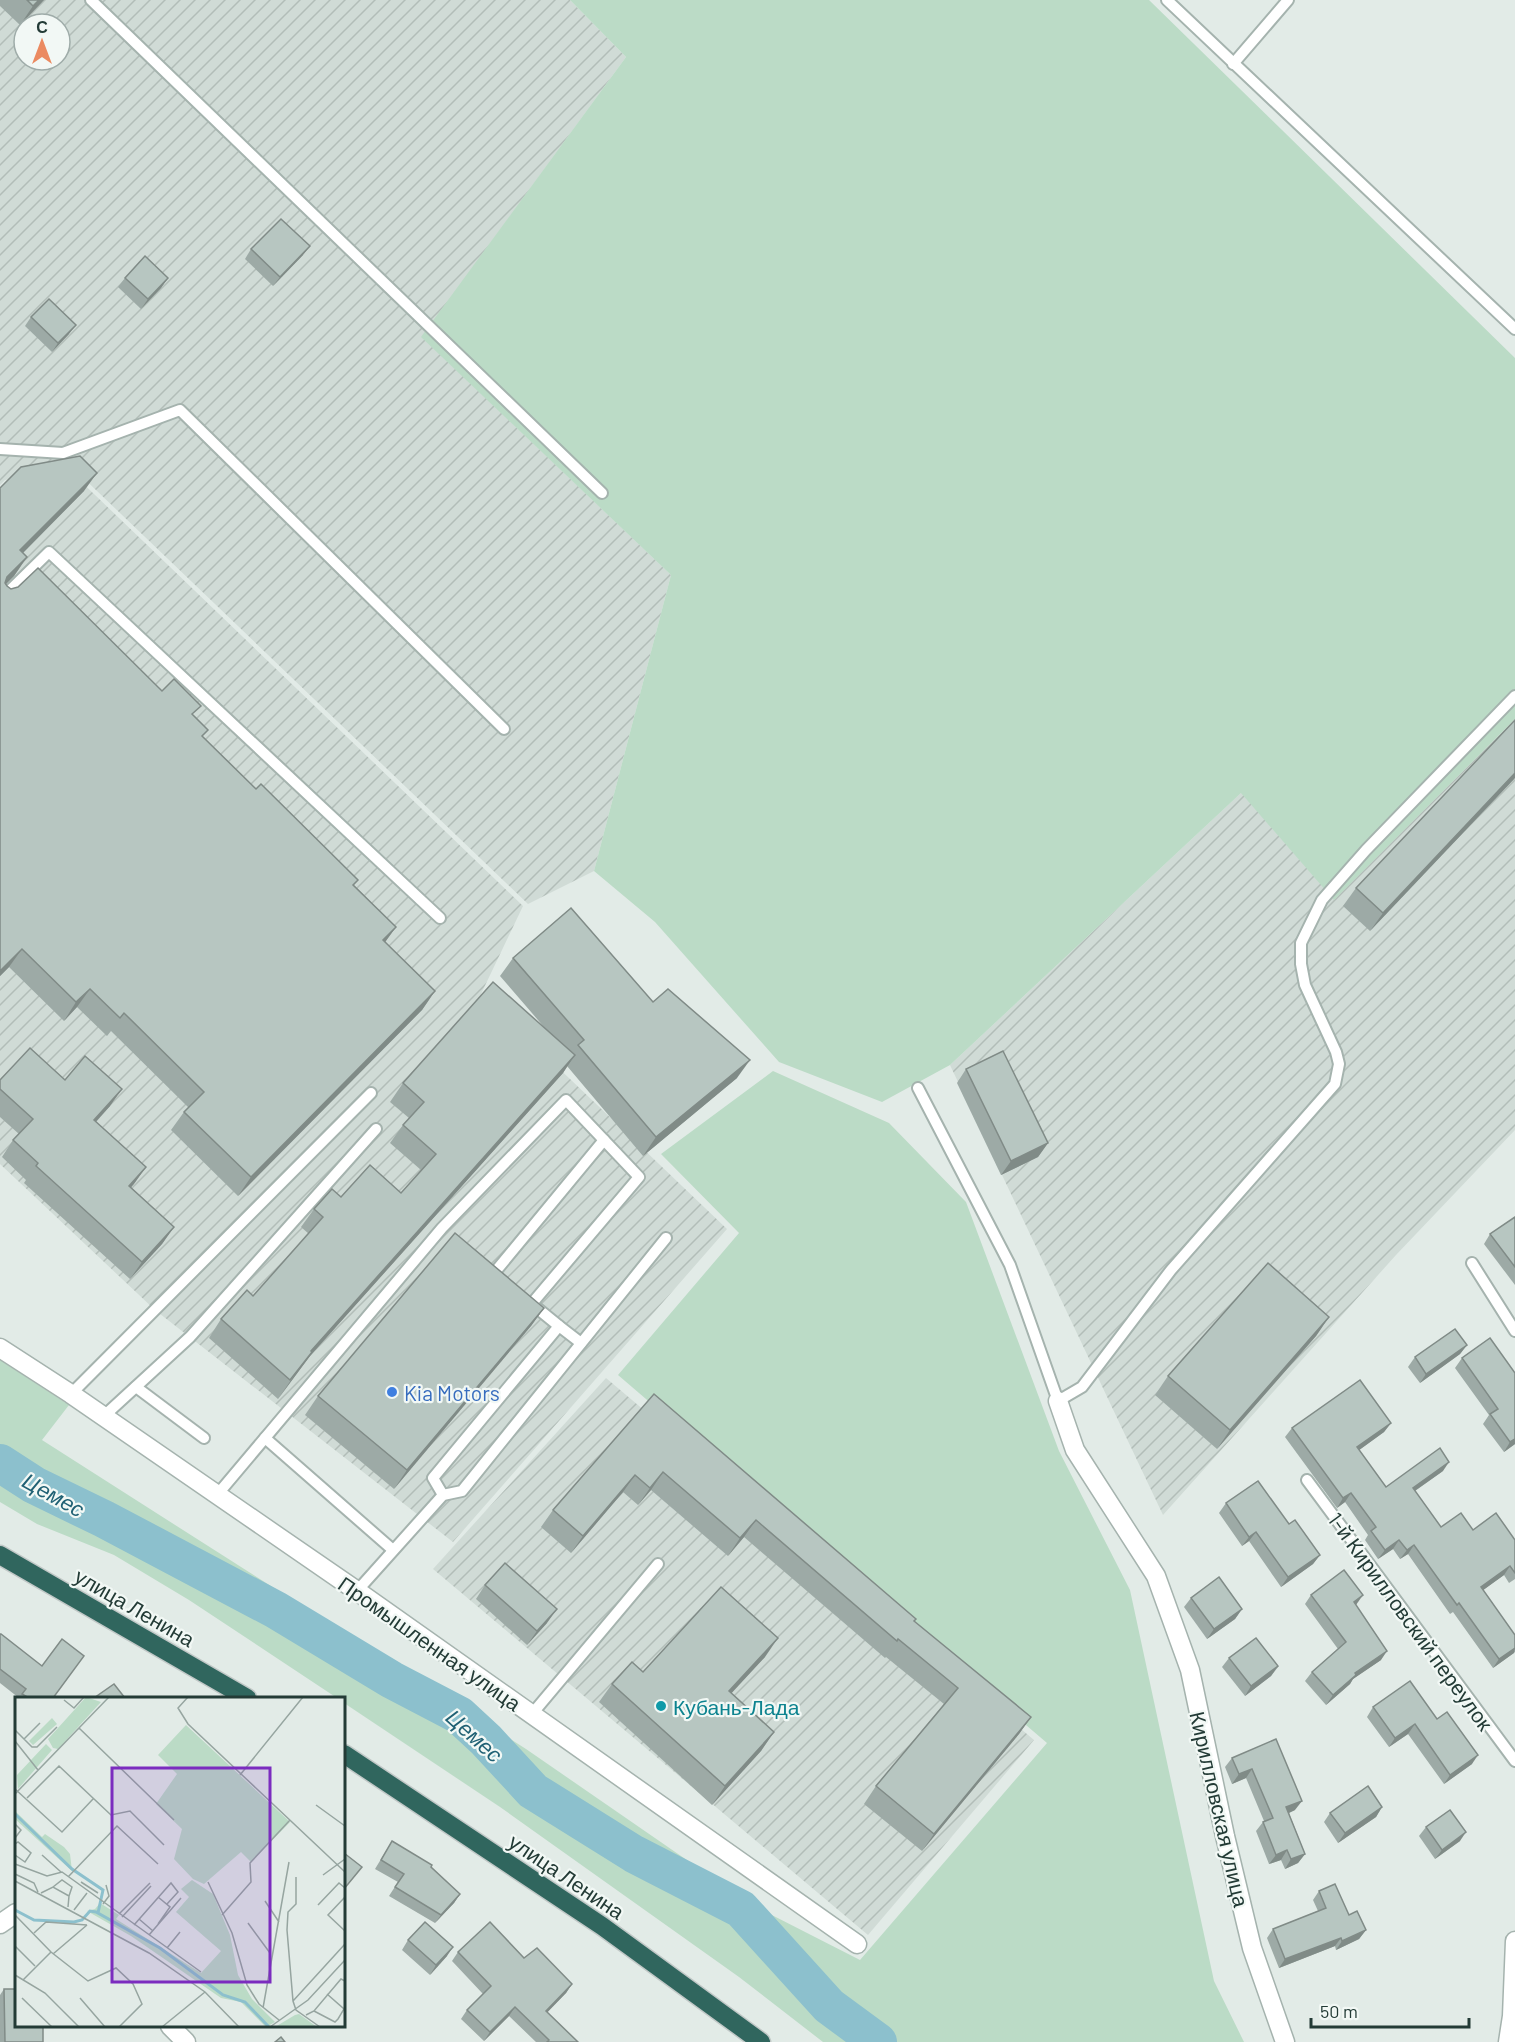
<svg xmlns="http://www.w3.org/2000/svg" width="1515" height="2042" font-family="Barlow,sans-serif">
  <style>
    .industrial { fill: url(#industrial-furrows); fill-rule: evenodd }
    .grass { fill: #bbdbc6 }
    .lines { fill: none; stroke-linecap: round; stroke-linejoin: round }
    .river { stroke: #8cc0cd; stroke-width: 38 }
    .lane-casing { stroke: #a5b3ae; stroke-width: 14 }
    .street-casing { stroke: #a5b3ae; stroke-width: 21 }
    .highway-casing { stroke: #c1c8c7; stroke-width: 21 }
    .lane { stroke: #fff; stroke-width: 10 }
    .street { stroke: #fff; stroke-width: 18 }
    .highway { stroke: #30665e; stroke-width: 18 }
    .wall { fill: #9daaa6 }
    .shaded-wall { fill: #808b87 }
    .building { fill: #b7c6c1; stroke: #808b87; stroke-width: 1.5 }
    .shop-dot { fill: #3f7fe0; stroke: #f2f8f5; stroke-width: 2 }
    .culture-dot { fill: #0f9aa8; stroke: #f2f8f5; stroke-width: 2 }
    .labels { text-anchor: middle; dominant-baseline: central; stroke-width: 4.5; stroke-linejoin: round; paint-order: stroke }
    .shop-label { font-size: 21px; fill: #366cbe; stroke: #f2f8f5; text-anchor: start }
    .street-label { font-size: 21px; fill: #233b36; stroke: #f2f8f5 }
    .culture-label { font-size: 21px; fill: #0d838f; stroke: #f2f8f5; text-anchor: start }
    .water-label { font-size: 22px; font-style: italic; fill: #206174; stroke: #f2f8f5 }
    .inset-river { fill: none; stroke: #8cc0cd; stroke-width: 3 }
    .inset-road { fill: none; stroke: #96a5a0; stroke-width: 1.5 }
    .view { fill: #7b2cbf; fill-opacity: 0.15; stroke: #7b2cbf; stroke-width: 3 }
    .inset-edge { fill: none; stroke: #233b36; stroke-width: 3 }
  </style>
  <defs>
    <pattern id="industrial-furrows" width="10" height="10" patternUnits="userSpaceOnUse" patternTransform="scale(1.5)"><rect width="10" height="10" fill="#d0dbd6"/><path d="M-1 1l2-2M0 10L10 0M9 11l2-2" fill="none" stroke="#b2bdb8"/></pattern>
  </defs>
  <rect width="100%" height="100%" fill="#e2ebe7"/>
  <g class="industrial">
    <path d="M0 0H570L626 57 422 337 671 575 594 871 528 904 73 468 5 480 0 485ZM24 24H60V60H24Z"/>
    <path d="M69 470 523 906 481 994 727 1229 453 1542 155 1310 0 1164V491Z"/>
    <path d="M1515 719V1130L1396 1255 1163 1515 950 1065 1242 792 1334 899Z"/>
    <path d="M606 1378 1034 1740 868 1935 433 1569Z"/>
  </g>
  <g class="grass">
    <path d="M570 0H1149L1515 358V719L1334 900 1241 793 950 1065 882 1102 779 1062 655 922 594 871 671 575 421 337 626 57Z"/>
    <path d="M773 1071 889 1123 966 1202 1059 1451 1130 1590 1214 1981 1244 2042H823L739 1977 500 1807 344 1703V1698H337L189 1600 114 1555 37 1524 0 1502V1360L69 1405 42 1440 526 1749 752 1905 860 1960 1047 1743 618 1375 739 1233 661 1154Z"/>
  </g>
  <g class="lines">
    <path class="river" d="M0 1463 34 1485 104 1519 276 1610 392 1680 459 1715 486 1740 533 1791 634 1854 741 1909 829 2006 878 2042"/>
    <defs>
      <g id="lane">
        <path d="M91 0 602 493"/>
        <path d="M1167 0 1515 329"/>
        <path d="M1233 64 1288 0"/>
        <path d="M0 449 63 453 180 410 504 729"/>
        <path d="M0 600 49 552 440 918"/>
        <path d="M918 1088 1010 1265 1058 1401 1082 1387 1171 1270 1335 1084 1339 1064 1336 1052 1305 985 1301 964V943L1322 900 1366 850 1515 696"/>
        <path d="M1472 1263 1515 1331"/>
        <path d="M495 1272 604 1140"/>
        <path d="M559 1326 581 1343"/>
        <path d="M136 1387 204 1438"/>
        <path d="M71 1394 371 1093"/>
        <path d="M104 1416 190 1337 376 1129"/>
        <path d="M265 1438 393 1550"/>
        <path d="M1307 1480 1515 1761"/>
        <path d="M217 1495 442 1228 566 1100 639 1177 534 1301"/>
        <path d="M443 1495 433 1478 559 1326 532 1304"/>
        <path d="M357 1591 443 1495 462 1491 666 1238"/>
        <path d="M532 1714 658 1564"/>
      </g>
      <g id="street">
        <path d="M0 1348 71 1394 357 1591 857 1944"/>
        <path d="M1058 1401 1075 1450 1156 1576 1190 1670 1225 1836 1252 1948 1285 2042"/>
        <path d="M0 1924 16 1913"/>
        <path d="M170 2026 186 2042"/>
        <path d="M1508 2042 1512 2016 1515 1941"/>
      </g>
      <g id="highway">
        <path d="M0 1555 247 1698"/>
        <path d="M344 1754 602 1926 761 2042"/>
      </g>
    </defs>
    <use href="#lane" class="lane-casing"/>
    <use href="#street" class="street-casing"/>
    <use href="#highway" class="highway-casing"/>
    <use href="#lane" class="lane"/>
    <use href="#street" class="street"/>
    <use href="#highway" class="highway"/>
  </g>
  <g class="wall">
    <path d="M0 0H44L20 25 0 6Z"/>
    <path d="M251 249 303 255 273 286 245 259Z"/>
    <path d="M125 278H168L161 288 141 309 118 287Z"/>
    <path d="M31 317 69 334 52 352 25 326Z"/>
    <path d="M0 488 84 491 23 553 27 557 14 576 6 584 7 586 162 691 194 716 203 737 256 789 358 880 354 885 396 927 385 942 435 991 422 1010 238 1196 171 1130 184 1112 189 1108 111 1031 107 1036 77 1007 64 1021 9 967 0 976Z"/>
    <path d="M1515 778 1370 931 1343 906 1356 888Z"/>
    <path d="M513 958 653 1002 737 1078 643 1156 567 1066 563 1073 310 1356 278 1399 209 1338 221 1319 253 1296 309 1234 301 1227 314 1209 341 1197 401 1193 421 1170 390 1143 403 1125 409 1118 390 1102 403 1083 544 1027 500 976Z"/>
    <path d="M966 1069 1048 1143 1038 1157 1001 1175 957 1083Z"/>
    <path d="M0 1080H65L110 1106 96 1122 146 1167 131 1187 174 1227 162 1244 130 1279 24 1183 26 1180 2 1157 13 1140 19 1134 0 1117Z"/>
    <path d="M1515 1217V1285L1484 1244 1490 1234Z"/>
    <path d="M544 1308 531 1326 394 1489 305 1415 318 1396Z"/>
    <path d="M1329 1317 1316 1336 1217 1449 1155 1395 1168 1376Z"/>
    <path d="M1490 1338 1515 1444 1504 1452 1483 1424 1489 1415 1455 1368 1462 1358Z"/>
    <path d="M1467 1345 1460 1354 1420 1383 1408 1367 1415 1357Z"/>
    <path d="M654 1394 914 1621 1031 1717 1019 1734 922 1851 864 1804 876 1786 944 1704 886 1657 885 1658 744 1537 728 1556 651 1490 638 1505 623 1492 571 1553 541 1527 553 1510Z"/>
    <path d="M1391 1423 1384 1432 1359 1450 1386 1487 1443 1471 1415 1491 1441 1527 1473 1530 1515 1540V1579L1509 1583 1504 1575 1483 1590 1515 1635V1652L1493 1668 1453 1612 1450 1614 1408 1554 1400 1559 1393 1549 1378 1559 1365 1540 1368 1535 1345 1502 1337 1508 1285 1437 1292 1428Z"/>
    <path d="M1226 1503 1289 1524 1320 1555 1313 1564 1281 1587 1249 1541 1242 1546 1219 1513Z"/>
    <path d="M485 1585 547 1623 527 1645 476 1599Z"/>
    <path d="M1311 1595 1356 1605 1381 1660 1353 1679 1350 1684 1326 1705 1305 1681 1312 1672 1338 1649 1305 1604Z"/>
    <path d="M1191 1598 1242 1609 1235 1619 1207 1639 1184 1607Z"/>
    <path d="M0 1634 53 1698H19L0 1683Z"/>
    <path d="M765 1657 731 1693 774 1732 761 1751 712 1805 599 1702 612 1684 643 1672Z"/>
    <path d="M1229 1658 1278 1667 1271 1676 1245 1696 1222 1667Z"/>
    <path d="M1373 1707 1437 1719 1472 1764 1444 1784 1408 1734 1389 1747 1367 1717Z"/>
    <path d="M1276 1739 1295 1810 1289 1813 1305 1854 1298 1863 1285 1869 1281 1860 1269 1864 1256 1831 1263 1822 1264 1821 1246 1778 1232 1784 1225 1767 1232 1758Z"/>
    <path d="M1382 1807 1376 1817 1338 1843 1324 1822 1330 1813Z"/>
    <path d="M1426 1827 1460 1841 1435 1859 1419 1836Z"/>
    <path d="M392 1841 460 1894 454 1903 435 1923 389 1896 398 1882 375 1869Z"/>
    <path d="M1319 1891 1349 1915 1366 1930 1359 1939 1336 1950 1335 1946 1279 1968 1267 1938 1273 1929 1318 1911 1313 1900Z"/>
    <path d="M408 1940 447 1956 430 1975 402 1950Z"/>
    <path d="M458 1952 524 1958 572 1984 566 1993 547 2012 578 2042H536L509 2016 484 2041 461 2019 467 2010 483 1994 452 1961Z"/>
    <path d="M4 1989 43 2042H0V1995Z"/>
  </g>
  <g class="shaded-wall">
    <path d="M39 0H44L20 25 33 6Z"/>
    <path d="M310 246 303 255 273 286 280 277Z"/>
    <path d="M168 278 161 288 141 309 148 299Z"/>
    <path d="M76 325 69 334 52 352 58 343Z"/>
    <path d="M97 473 84 491 7 569 20 550Z"/>
    <path d="M27 557 14 576 0 590 7 577Z"/>
    <path d="M1515 773V778L1370 931 1383 913Z"/>
    <path d="M396 927 383 945V940Z"/>
    <path d="M22 949 9 967 0 976V971Z"/>
    <path d="M90 989 77 1007 64 1021 76 1002Z"/>
    <path d="M435 991 422 1010 238 1196 251 1177Z"/>
    <path d="M575 1055 563 1073 310 1356 278 1399 311 1351Z"/>
    <path d="M750 1060 737 1078 643 1156 656 1137Z"/>
    <path d="M122 1089 110 1106 82 1137 94 1120Z"/>
    <path d="M1048 1143 1038 1157 1001 1175 1011 1161Z"/>
    <path d="M146 1167 134 1184 117 1203 129 1186Z"/>
    <path d="M174 1227 162 1244 130 1279 142 1262Z"/>
    <path d="M544 1308 531 1326 394 1489 407 1470Z"/>
    <path d="M1329 1317 1316 1336 1217 1449 1230 1430Z"/>
    <path d="M1467 1345 1460 1354 1420 1383 1426 1374Z"/>
    <path d="M1391 1423 1384 1432 1351 1456 1357 1447Z"/>
    <path d="M1515 1439V1444L1504 1452 1510 1442Z"/>
    <path d="M1449 1462 1443 1471 1406 1497 1413 1488Z"/>
    <path d="M663 1472 651 1490 638 1505 650 1488Z"/>
    <path d="M635 1475 623 1492 571 1553 583 1536Z"/>
    <path d="M1351 1493 1345 1502 1337 1508 1343 1498Z"/>
    <path d="M756 1520 744 1537 728 1556 740 1538Z"/>
    <path d="M1256 1532 1249 1541 1242 1546 1249 1537Z"/>
    <path d="M1399 1540 1393 1549 1378 1559 1385 1550Z"/>
    <path d="M1414 1545 1408 1554 1400 1559 1407 1550Z"/>
    <path d="M1320 1555 1313 1564 1281 1587 1288 1577Z"/>
    <path d="M1510 1566 1504 1575 1475 1596 1481 1587Z"/>
    <path d="M1363 1595 1356 1605 1347 1611 1354 1602Z"/>
    <path d="M557 1609 547 1623 527 1645 537 1631Z"/>
    <path d="M1242 1609 1235 1619 1207 1639 1214 1629Z"/>
    <path d="M778 1638 765 1657 716 1710 729 1691Z"/>
    <path d="M1515 1648 1514 1653 1493 1668 1499 1659Z"/>
    <path d="M1387 1651 1381 1660 1353 1679 1350 1684 1326 1705 1333 1695 1355 1673Z"/>
    <path d="M1278 1666 1271 1676 1245 1696 1251 1686Z"/>
    <path d="M1031 1717 1019 1734 922 1851 934 1834Z"/>
    <path d="M1415 1724 1408 1734 1389 1747 1395 1738Z"/>
    <path d="M774 1732 761 1751 712 1805 725 1786Z"/>
    <path d="M1478 1755 1472 1764 1444 1784 1450 1775Z"/>
    <path d="M1252 1769 1246 1778 1232 1784 1239 1774Z"/>
    <path d="M1302 1801 1295 1810 1280 1817 1286 1807Z"/>
    <path d="M1382 1807 1376 1817 1338 1843 1345 1833Z"/>
    <path d="M1466 1832 1460 1841 1435 1859 1442 1850Z"/>
    <path d="M1287 1850 1281 1860 1269 1864 1276 1855Z"/>
    <path d="M1305 1854 1298 1863 1285 1869 1291 1859Z"/>
    <path d="M460 1894 454 1903 435 1923 441 1915Z"/>
    <path d="M1366 1930 1359 1939 1336 1950 1342 1941Z"/>
    <path d="M1341 1938 1335 1946 1279 1968 1285 1959Z"/>
    <path d="M453 1947 447 1956 430 1975 436 1965Z"/>
    <path d="M572 1984 566 1993 540 2020 546 2011Z"/>
    <path d="M515 2007 509 2016 484 2041 490 2032Z"/>
  </g>
  <g class="building">
    <path d="M27 0H39L33 6Z"/>
    <path d="M281 219 310 246 280 277 251 249Z"/>
    <path d="M145 256 168 278 148 299 125 278Z"/>
    <path d="M49 299 76 325 58 343 31 317Z"/>
    <path d="M80 456 97 473 20 550 27 557 7 577 5 583 7 586 11 589 18 587 38 568 162 691 174 679 201 706 192 714 208 730 202 736 256 789 261 784 358 880 353 885 396 927 383 940 435 991 251 1177 184 1112 204 1092 124 1013 120 1018 90 989 76 1002 22 949 0 971V488L21 467Z"/>
    <path d="M1515 720V773L1383 913 1356 888Z"/>
    <path d="M571 908 653 1002 668 989 750 1060 656 1137 578 1045 584 1040 513 958Z"/>
    <path d="M493 982 575 1055 311 1351 312 1352 290 1380 221 1319 247 1290 253 1296 323 1217 314 1209 332 1189 341 1197 370 1165 401 1193 436 1154 403 1125 424 1102 403 1083Z"/>
    <path d="M30 1048 65 1080 85 1056 122 1089 94 1120 146 1167 129 1186 174 1227 142 1262 36 1166 38 1163 13 1140 33 1119 0 1089V1080Z"/>
    <path d="M1003 1051 1048 1143 1011 1161 966 1069Z"/>
    <path d="M1515 1217V1267L1490 1234Z"/>
    <path d="M455 1233 544 1308 407 1470 318 1396Z"/>
    <path d="M1268 1263 1329 1317 1230 1430 1168 1376Z"/>
    <path d="M1455 1329 1467 1345 1426 1374 1415 1357Z"/>
    <path d="M1490 1338 1515 1373V1439L1510 1442 1490 1414 1498 1409 1462 1358Z"/>
    <path d="M1360 1380 1391 1423 1357 1447 1386 1487 1440 1448 1449 1462 1413 1488 1441 1527 1461 1513 1473 1530 1496 1513 1515 1540V1573L1510 1566 1481 1587 1515 1635V1648L1499 1659 1459 1603 1457 1605 1414 1545 1407 1550 1399 1540 1385 1550 1371 1531 1376 1527 1351 1493 1343 1498 1292 1428Z"/>
    <path d="M654 1394 916 1619 914 1621 1031 1717 934 1834 876 1786 958 1688 898 1639 897 1641 756 1520 740 1538 663 1472 650 1488 635 1475 583 1536 553 1510Z"/>
    <path d="M1258 1481 1289 1524 1295 1520 1320 1555 1288 1577 1256 1532 1249 1537 1226 1503Z"/>
    <path d="M505 1563 557 1609 537 1631 485 1585Z"/>
    <path d="M1344 1570 1363 1595 1354 1602 1387 1651 1355 1673 1356 1675 1333 1695 1312 1672 1346 1642 1311 1595Z"/>
    <path d="M1219 1577 1242 1609 1214 1629 1191 1598Z"/>
    <path d="M721 1587 778 1638 729 1691 774 1732 725 1786 612 1684 632 1662 643 1672Z"/>
    <path d="M0 1634H1L42 1666 62 1639 84 1656 53 1698H29L22 1694 26 1689 0 1669Z"/>
    <path d="M1256 1638 1278 1666 1251 1686 1229 1658Z"/>
    <path d="M1410 1681 1437 1719 1447 1712 1478 1755 1450 1775 1415 1724 1395 1738 1373 1707Z"/>
    <path d="M114 1684 125 1698H94Z"/>
    <path d="M1276 1739 1302 1801 1286 1807 1305 1854 1291 1859 1287 1850 1276 1855 1263 1822 1273 1818 1252 1769 1239 1774 1232 1758Z"/>
    <path d="M1368 1786 1382 1807 1345 1833 1330 1813Z"/>
    <path d="M1450 1810 1466 1832 1442 1850 1426 1827Z"/>
    <path d="M392 1841 432 1865 431 1867 460 1894 441 1915 395 1887 404 1874 381 1860Z"/>
    <path d="M344 1853 362 1867 344 1889Z"/>
    <path d="M1335 1884 1349 1915 1357 1911 1366 1930 1342 1941 1341 1938 1285 1959 1273 1929 1326 1908 1319 1891Z"/>
    <path d="M425 1922 453 1947 436 1965 408 1940Z"/>
    <path d="M490 1922 524 1958 537 1948 572 1984 546 2011 578 2042H547L549 2040 515 2007 490 2032 467 2010 491 1986 458 1952Z"/>
    <path d="M4 1989H16V2025H43V2042H5Z"/>
    <path d="M281 2037 285 2042H275Z"/>
  </g>
  <circle class="shop-dot" cx="392" cy="1392" r="6"/>
  <circle class="culture-dot" cx="661" cy="1706" r="6"/>
  <g class="labels">
    <g class="shop-label">
      <text x="404" y="1392">Kia Motors</text>
    </g>
    <g class="street-label">
      <text transform="translate(135 1607) rotate(30)">улица Ленина</text>
      <text transform="translate(1411 1621) rotate(54)">1-й Кирилловский переулок</text>
      <text transform="translate(430 1643) rotate(35)">Промышленная улица</text>
      <text transform="translate(1220 1809) rotate(77)">Кирилловская улица</text>
      <text transform="translate(567 1876) rotate(34)">улица Ленина</text>
    </g>
    <g class="culture-label">
      <text x="673" y="1706">Кубань-Лада</text>
    </g>
    <g class="water-label">
      <text transform="translate(54 1494) rotate(29)">Цемес</text>
      <text transform="translate(475 1735) rotate(42)">Цемес</text>
    </g>
  </g>
  <g transform="translate(15 1697)">
    <rect width="330" height="330" fill="#e2ebe7"/>
    <path d="M71 0 86 5 43 52 38 51 33 42ZM37 21 42 27 18 48 14 44ZM171 28 275 125 236 165 226 155 189 187 178 182 159 162 167 132 141 107 162 77 143 58ZM31 47 37 53 3 92 2 78ZM177 183 198 197 215 238 223 278 237 302 260 325 251 330 226 305 206 301 116 239 72 214 80 212 85 206 104 218 101 222 186 276 206 254 161 215 174 200 166 192Z" fill="#bbdbc6"/>
    <path d="M0 114 27 140 30 137 49 150 55 157 57 174 0 122ZM284 317 302 330H260L280 318Z" fill="#bbdbc6"/>
    <path class="inset-river" d="M0 117 57 172 88 193 83 216M0 213 19 223 59 225 67 223 75 214 81 215 145 251 208 298 230 305 254 330"/>
    <path class="inset-road" d="M173 0 163 11 173 27 330 175M49 3 59 11 69 0M64 31 159 123M0 33 17 50H22L42 30M9 42 25 26M0 44 23 73M225 78 288 0M0 92 47 135 78 102M0 97 94 0M12 101 44 69 96 118 115 114 149 148M301 108 330 129M0 127 6 133 0 141M0 147 3 145 16 156 10 165 0 158M27 158 46 175M0 167 32 179 47 175 186 275M0 177 19 186 23 195M308 178 330 162M53 180 102 129 143 167M281 180V207L273 215 272 233 278 304 281 313 305 330M0 184 134 256 190 295 224 330M66 185 83 196M193 185 217 236 232 288 244 307 264 323M38 190 47 183 57 190 54 199M26 196 38 190 54 199 53 210M330 200 313 218 330 234M250 204 264 225M88 207 94 199 91 188M303 208 324 186 330 191M59 213 72 196M104 217 135 186M0 218 36 255 73 284 101 271 118 287 127 307 104 330M207 218 236 185 235 166 275 123M107 220 136 189M124 222 138 234M233 226 255 256M143 227 155 210 143 200M119 228 156 186 163 195 152 207M19 236 31 225 72 228M134 238 166 201M0 249 20 269M152 251 165 235M38 257 72 228M0 278 30 296 64 330M8 283 36 255M7 301 37 330M65 301 90 330M278 304 330 247M248 311 274 165M299 314 320 325 323 322 329 312 312 297M291 318 299 314 326 282 330 284M147 330 190 295M255 330 293 303 330 263"/>
    <path class="view" d="M97 71H255V285H97Z"/>
    <rect width="330" height="330" class="inset-edge"/>
  </g>
  <g transform="translate(42 42)"><circle r="28" fill="#f2f8f5" stroke="#9faca9" stroke-width="1.5"/>
  <path d="M0-4.5L10 22L0 15L-10 22Z" fill="#eb8a60"/>
  <text y="-9" font-size="16" font-weight="bold" text-anchor="middle" fill="#233b36">С</text>
  </g>
  <path d="M1311 2018v9h158v-9" fill="none" stroke="#233b36" stroke-width="3"/>
  <text x="1320" y="2018" font-size="18" fill="#233b36" stroke="#f2f8f5" stroke-width="4.5" paint-order="stroke">50 m</text>
</svg>
